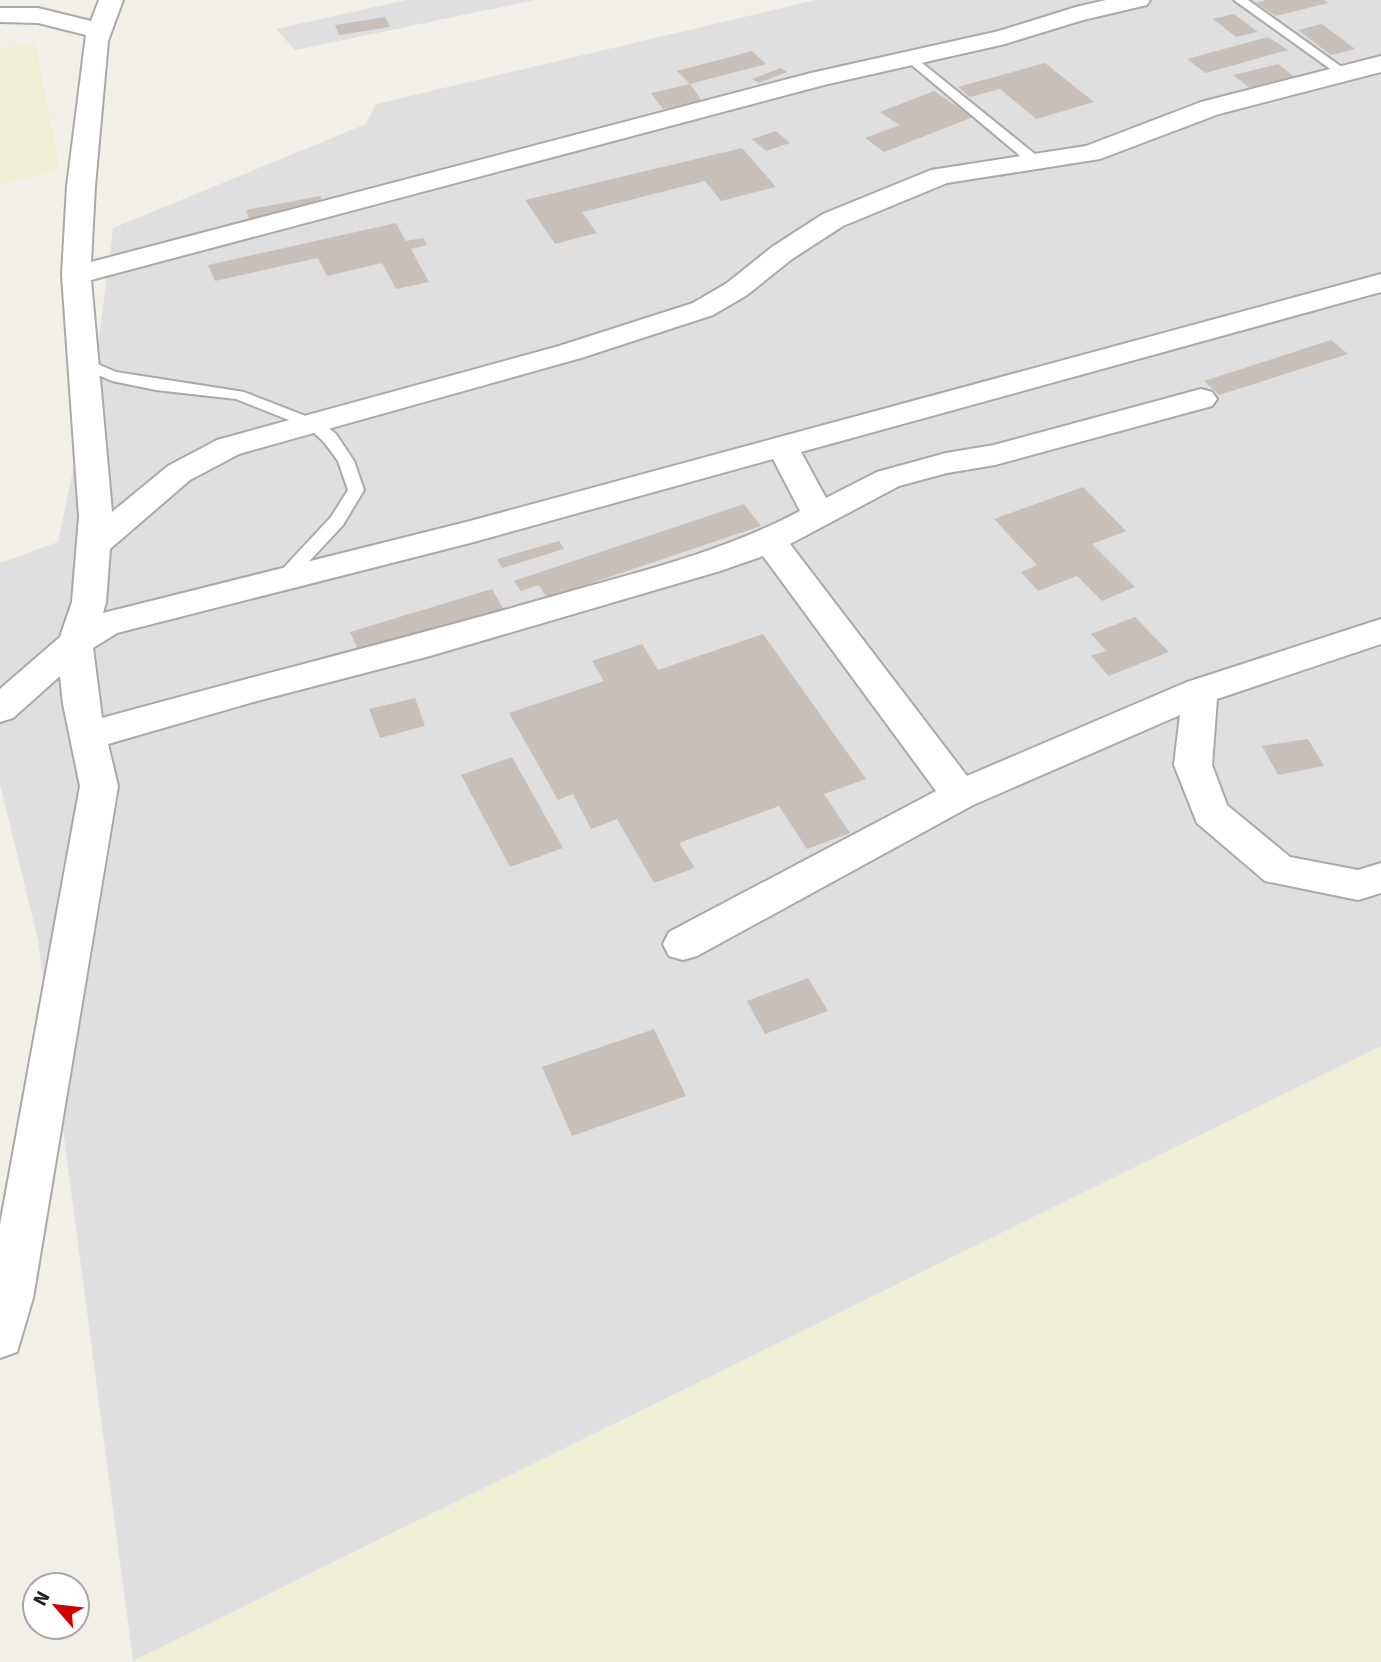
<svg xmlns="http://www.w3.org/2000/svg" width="1381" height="1662" font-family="Signika,sans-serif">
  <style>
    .residential { fill: #e0dfdf }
    .farmland { fill: #eef0d5 }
    .building { fill: #c7bfb8 }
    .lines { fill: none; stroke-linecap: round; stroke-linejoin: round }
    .service-casing { stroke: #a9a9a9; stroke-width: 4 }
    .minor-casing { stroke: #a9a9a9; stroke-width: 4 }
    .service { fill: #fff; fill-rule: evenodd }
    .minor { fill: #fff; fill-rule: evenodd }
  </style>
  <rect width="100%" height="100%" fill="#f2efe9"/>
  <g class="residential">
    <path d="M406 0H535L295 50 276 29Z"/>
    <path d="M816 0H1381V1046L133 1661 38 940 0 784V563L58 542 96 361 113 228 366 124 376 104Z"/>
  </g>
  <g class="farmland">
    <path d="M35 42 60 170 0 185V49Z"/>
    <path d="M1381 1046V1662H133V1661Z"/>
  </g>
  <g class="building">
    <path d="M1266 0H1324L1328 3 1276 16 1256 3Z"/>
    <path d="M1234 14 1258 32 1236 37 1213 19Z"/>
    <path d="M385 17 390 27 339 35 335 25Z"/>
    <path d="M1322 24 1355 49 1331 55 1298 30Z"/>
    <path d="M1268 37 1288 50 1205 73 1187 59Z"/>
    <path d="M752 51 766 64 690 84 677 71Z"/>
    <path d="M1045 63 1094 102 1036 119 1000 89 970 97 958 87Z"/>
    <path d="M1278 64 1296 78 1251 89 1233 75Z"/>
    <path d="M781 68 787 72 759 83 752 79Z"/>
    <path d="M690 84 702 101 663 109 651 93Z"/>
    <path d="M934 91 973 117 884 152 865 138 899 125 880 112Z"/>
    <path d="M776 131 790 143 766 151 752 139Z"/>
    <path d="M742 148 776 187 721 201 705 181 582 212 597 233 555 244 525 200Z"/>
    <path d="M320 196 325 206 250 221 246 210Z"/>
    <path d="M396 223 406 241 423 238 427 245 411 249 429 282 396 289 382 263 327 276 318 258 215 281 208 265Z"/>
    <path d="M1331 340 1348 354 1219 395 1204 381Z"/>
    <path d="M1083 487 1126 531 1092 544 1135 587 1102 601 1077 576 1038 591 1021 572 1037 565 994 519Z"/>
    <path d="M744 504 761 526 547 598 539 585 521 591 514 581Z"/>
    <path d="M559 541 564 549 502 568 497 559Z"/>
    <path d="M492 589 505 612 361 656 350 632Z"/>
    <path d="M1135 617 1169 652 1109 676 1091 656 1106 651 1091 634Z"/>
    <path d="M763 634 866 779 824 794 850 833 807 849 779 806 679 843 695 868 654 883 617 819 591 829 573 794 558 800 509 713 604 681 592 661 642 644 658 670Z"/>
    <path d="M415 698 425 726 380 738 369 709Z"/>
    <path d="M1308 739 1324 766 1278 775 1262 746Z"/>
    <path d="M512 757 563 848 510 867 461 775Z"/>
    <path d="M808 978 828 1011 765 1034 747 1001Z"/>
    <path d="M654 1029 686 1096 572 1136 542 1067Z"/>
  </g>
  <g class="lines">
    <defs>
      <g id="service">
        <path d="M1234 0H1248L1350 73 1348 76H1340Z"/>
        <path d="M911 54 1041 159V165H1031L907 61 905 58Z"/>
        <path d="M83 358 116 372 244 392 321 422 336 434 354 461 364 490 343 525 288 584H276L273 580 276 576 331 517 348 490 338 461 324 442 309 428 236 399 156 390 112 381 78 366 75 363 78 360Z"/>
      </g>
      <path id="minor" d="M99 0H123L108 41 95 186 91 262 811 73 999 31 1076 7 1106 0H1150L1147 5 1083 20 1005 44 824 85 91 280 112 512 168 466 217 440 559 346 693 303 727 283 772 247 823 214 931 170 1086 146 1201 102 1381 56V72L1219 114 1100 159 947 183 843 226 792 259 747 295 713 315 581 358 239 454 190 480 110 549 106 602 103 613 470 521 1381 274V292L801 452 826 498 877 472 946 453 994 445 1201 389 1212 392 1217 399 1212 406 995 465 947 473 899 486 790 544 967 776 1187 682 1381 619V644L1217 699 1212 765 1227 805 1290 857 1358 870 1381 863V893L1358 900 1265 881 1197 823 1174 765 1180 715 973 805 697 956 683 960 669 956 663 944 669 932 936 791 763 556 720 571 430 656 257 701 108 744 118 786 33 1298 17 1352 0 1358V1225L80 786 63 704 60 676 13 718 0 722V689L60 637 72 602 79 517 62 275 67 186 86 35 38 23 0 22V8H38L91 21ZM773 459 800 511C723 552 638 572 554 596 404 639 253 676 102 718L93 648 117 633 470 543Z"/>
    </defs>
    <use href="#service" class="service-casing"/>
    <use href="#minor" class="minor-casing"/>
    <use href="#service" class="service"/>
    <use href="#minor" class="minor"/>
  </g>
  <g transform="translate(56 1606) rotate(298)"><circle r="33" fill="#ffffff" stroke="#a7a7a7" stroke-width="2"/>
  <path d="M0-5L12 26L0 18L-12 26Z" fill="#d40000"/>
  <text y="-10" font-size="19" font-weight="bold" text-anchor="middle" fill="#222222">N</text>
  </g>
</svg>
